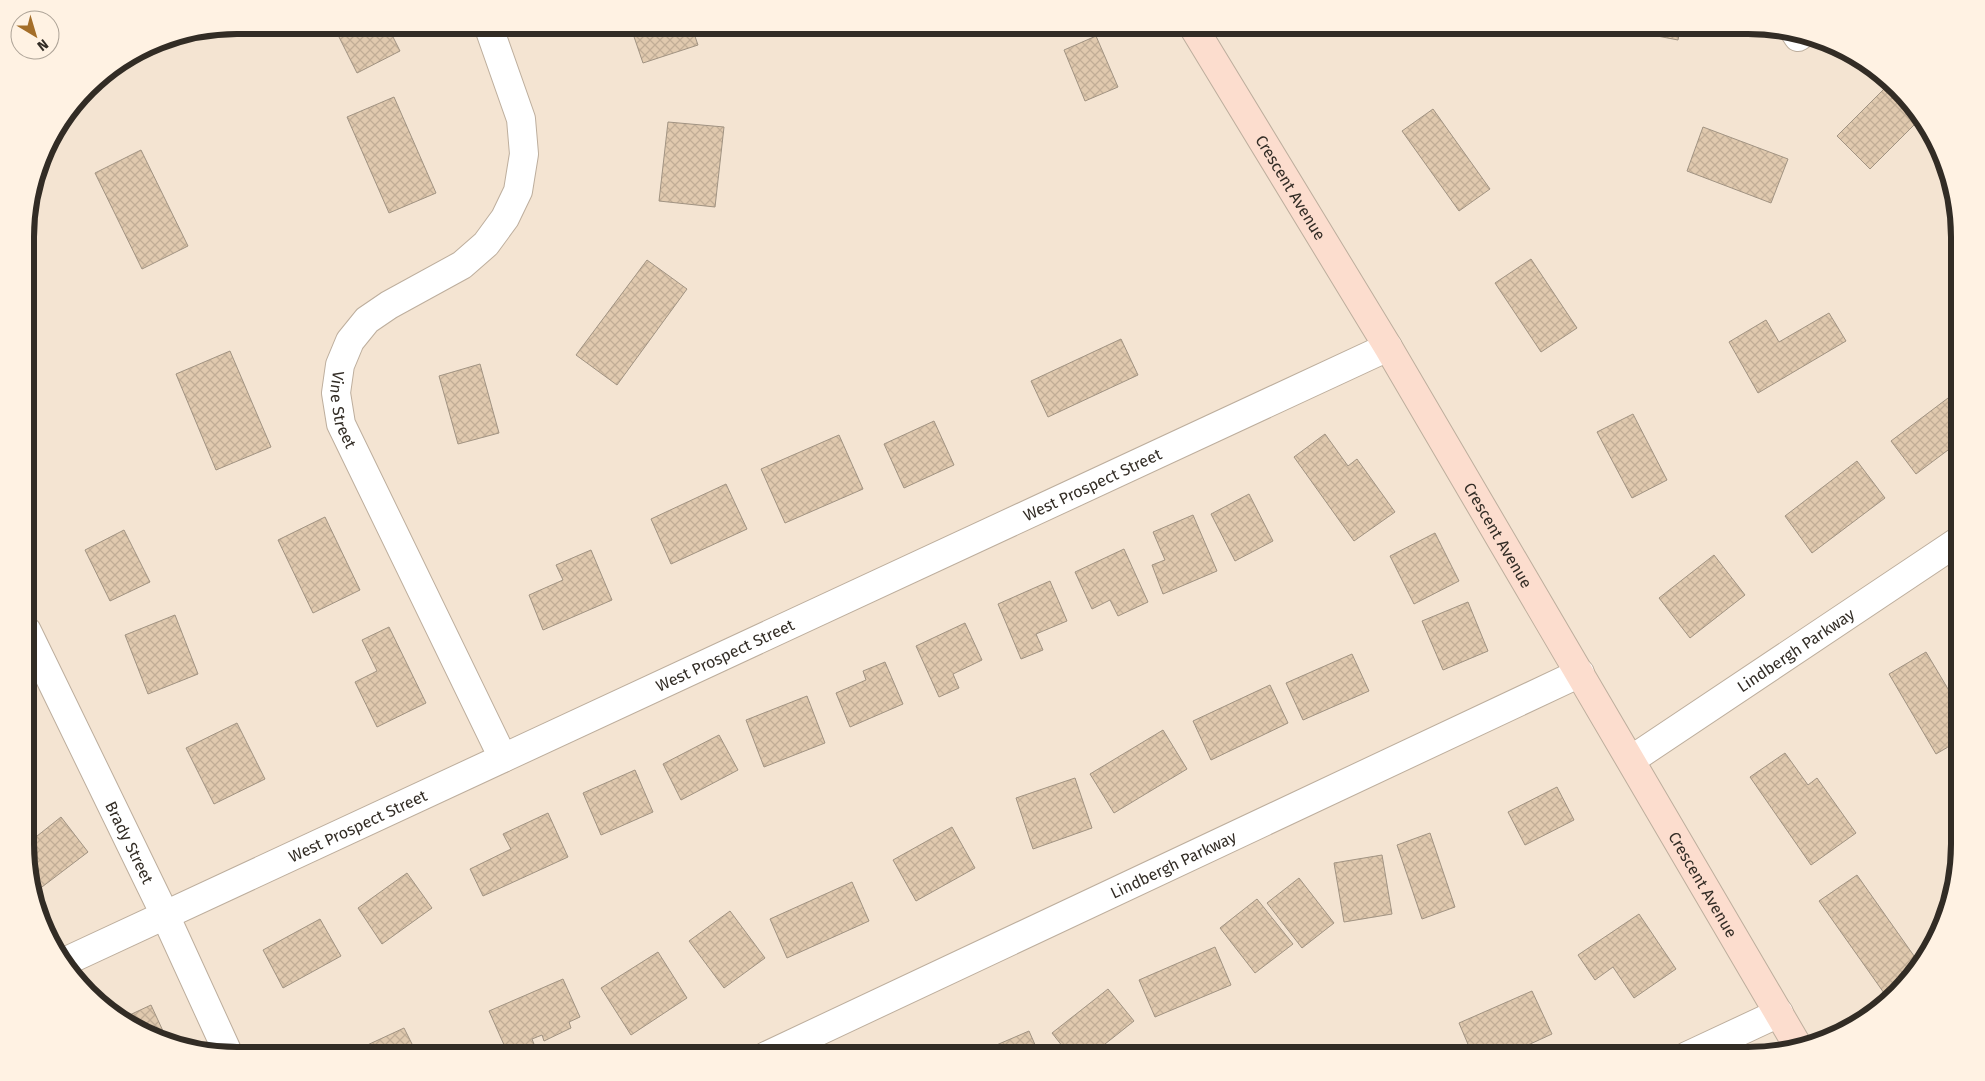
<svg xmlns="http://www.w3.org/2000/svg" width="1985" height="1081" font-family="'Fira Sans',sans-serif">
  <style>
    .building { fill: url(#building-cross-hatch); stroke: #a19382 }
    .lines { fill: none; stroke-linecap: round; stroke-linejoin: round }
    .minor-casing { stroke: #bdae9d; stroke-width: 30 }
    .secondary-casing { stroke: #bdae9d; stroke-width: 30 }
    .minor { stroke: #fff; stroke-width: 28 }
    .secondary { stroke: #fcddce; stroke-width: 28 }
    .labels { text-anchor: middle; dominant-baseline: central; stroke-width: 5; stroke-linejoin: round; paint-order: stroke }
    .street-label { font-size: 16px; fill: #322c25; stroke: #fff2e3 }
    .rim { fill: none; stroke: #322c25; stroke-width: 6 }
  </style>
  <defs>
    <pattern id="building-cross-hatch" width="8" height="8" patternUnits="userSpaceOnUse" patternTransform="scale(1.25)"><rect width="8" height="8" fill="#e0c9ae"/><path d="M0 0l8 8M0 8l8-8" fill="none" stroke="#c1ad96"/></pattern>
  </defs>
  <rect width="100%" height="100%" fill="#f4e4d2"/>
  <g class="building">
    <path d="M333 25H387L400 51 357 73Z"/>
    <path d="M630 25H691L698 45 643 63Z"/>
    <path d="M1616 25H1681L1678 40 1616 28Z"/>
    <path d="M1096 36 1118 87 1085 101 1064 50Z"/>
    <path d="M1888 85 1922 117 1870 169 1837 136Z"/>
    <path d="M394 97 436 193 389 213 347 117Z"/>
    <path d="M1433 109 1490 189 1459 211 1402 131Z"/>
    <path d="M668 122 724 127 715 207 659 201Z"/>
    <path d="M1703 127 1788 159 1771 203 1687 171Z"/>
    <path d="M141 150 188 246 142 269 95 173Z"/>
    <path d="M1531 259 1577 328 1541 352 1495 283Z"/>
    <path d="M647 260 687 289 617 385 576 355Z"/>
    <path d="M1829 313 1846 341 1758 393 1729 342 1766 320 1779 342Z"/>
    <path d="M1121 339 1138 375 1048 417 1031 381Z"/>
    <path d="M230 351 271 447 216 470 176 374Z"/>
    <path d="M480 364 499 433 458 444 439 376Z"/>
    <path d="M1960 389V441L1916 474 1891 441Z"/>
    <path d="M1633 414 1667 480 1632 498 1597 432Z"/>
    <path d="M934 421 954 465 904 488 884 444Z"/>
    <path d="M1325 434 1348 466 1357 459 1395 512 1354 541 1294 457Z"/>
    <path d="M839 435 863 489 785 523 761 469Z"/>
    <path d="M1857 461 1885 498 1812 553 1785 516Z"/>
    <path d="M726 484 747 529 671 564 651 519Z"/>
    <path d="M1249 494 1273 541 1235 561 1211 514Z"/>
    <path d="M1193 515 1217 571 1163 594 1152 565 1165 560 1153 532Z"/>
    <path d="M325 517 360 590 313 613 278 540Z"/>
    <path d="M124 530 150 582 110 601 85 550Z"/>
    <path d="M1435 533 1459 581 1414 604 1390 556Z"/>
    <path d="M1124 549 1148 602 1118 616 1110 600 1092 609 1075 572Z"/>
    <path d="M591 550 612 600 543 630 529 595 563 580 556 565Z"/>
    <path d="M1714 555 1745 595 1690 638 1659 598Z"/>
    <path d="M1050 581 1067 621 1036 634 1043 650 1021 659 998 604Z"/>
    <path d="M1468 602 1488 651 1443 670 1422 621Z"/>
    <path d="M175 615 198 674 148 694 125 635Z"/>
    <path d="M965 623 982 660 953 674 959 688 939 697 916 646Z"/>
    <path d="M389 627 426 703 377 727 355 682 377 671 362 640Z"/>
    <path d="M1926 652 1960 709V740L1936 754 1889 674Z"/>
    <path d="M1352 654 1369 691 1303 720 1286 683Z"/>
    <path d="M885 662 903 704 850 727 836 693 866 680 863 671Z"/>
    <path d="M1270 685 1288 723 1211 760 1193 721Z"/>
    <path d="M807 696 825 743 764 767 746 720Z"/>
    <path d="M237 723 265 779 214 804 186 748Z"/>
    <path d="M1163 730 1187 769 1114 813 1090 774Z"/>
    <path d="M719 735 738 770 681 800 663 764Z"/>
    <path d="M1785 753 1808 785 1817 778 1856 833 1811 865 1750 777Z"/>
    <path d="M635 770 653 812 601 835 583 793Z"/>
    <path d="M1075 778 1092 828 1033 849 1016 798Z"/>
    <path d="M1557 787 1574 820 1525 845 1508 812Z"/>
    <path d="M548 813 568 857 483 896 470 869 511 849 503 834Z"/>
    <path d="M61 817 88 852 38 890 29 878 27 872V844Z"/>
    <path d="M952 827 975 868 916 901 893 860Z"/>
    <path d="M1430 833 1455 907 1422 919 1397 845Z"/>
    <path d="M1382 855 1392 914 1344 922 1334 863Z"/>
    <path d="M407 873 432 908 382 944 358 908Z"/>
    <path d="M1857 875 1919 963 1906 978 1884 993 1819 901Z"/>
    <path d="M1299 878 1334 923 1302 948 1267 903Z"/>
    <path d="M852 882 869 921 787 958 770 919Z"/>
    <path d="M1257 899 1293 944 1255 973 1220 928Z"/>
    <path d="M730 911 765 958 724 988 689 941Z"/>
    <path d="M1639 914 1676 969 1634 998 1613 967 1595 980 1578 955Z"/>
    <path d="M320 919 341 956 283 988 263 950Z"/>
    <path d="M1215 947 1231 985 1155 1017 1139 980Z"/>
    <path d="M658 952 687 998 631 1035 601 988Z"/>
    <path d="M563 979 580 1017 569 1022 571 1028 544 1041 542 1035 532 1039 537 1052 529 1056H509L489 1011Z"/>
    <path d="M1108 989 1134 1021 1090 1056H1070L1052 1033Z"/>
    <path d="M1532 991 1552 1034 1504 1056H1473L1459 1023Z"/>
    <path d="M151 1005 169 1044 131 1028 121 1019Z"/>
    <path d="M404 1028 418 1056H367L363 1047Z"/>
    <path d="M1029 1031 1040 1056H971Z"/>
  </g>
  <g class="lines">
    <defs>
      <g id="minor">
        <path id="s1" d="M488 25 521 119 524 154 518 191 505 218 486 244 462 265 389 305 367 320 350 341 340 365 336 393 341 424 503 758"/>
        <path d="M1794 31 1798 37 1804 33"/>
        <path id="s2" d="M27 631 165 915 229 1055"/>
        <path id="s3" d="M1631 760 1960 540"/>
        <path id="s4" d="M62 963 1388 347"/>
        <path id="s5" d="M766 1056 1580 673"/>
        <path d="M1687 1056 1779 1013"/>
      </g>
      <g id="secondary">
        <path id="s6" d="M1192 25 1388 347 1799 1048"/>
      </g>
    </defs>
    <use href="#minor" class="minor-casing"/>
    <use href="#secondary" class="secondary-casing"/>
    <use href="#minor" class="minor"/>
    <use href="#secondary" class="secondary"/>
  </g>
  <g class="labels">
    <g class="street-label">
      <text stroke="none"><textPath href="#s6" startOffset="190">Crescent Avenue</textPath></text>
      <text stroke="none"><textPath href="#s1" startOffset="475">Vine Street</textPath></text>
      <text stroke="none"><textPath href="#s4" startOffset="1136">West Prospect Street</textPath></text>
      <text stroke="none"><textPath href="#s6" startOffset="595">Crescent Avenue</textPath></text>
      <text stroke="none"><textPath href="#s3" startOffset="198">Lindbergh Parkway</textPath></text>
      <text stroke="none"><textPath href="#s4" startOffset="731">West Prospect Street</textPath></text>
      <text stroke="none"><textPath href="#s4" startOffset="326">West Prospect Street</textPath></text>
      <text stroke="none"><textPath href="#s2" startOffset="235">Brady Street</textPath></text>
      <text stroke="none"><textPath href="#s5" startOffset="450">Lindbergh Parkway</textPath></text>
      <text stroke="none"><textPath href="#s6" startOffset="1000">Crescent Avenue</textPath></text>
    </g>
  </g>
  <path d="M0 0H1985V1081H0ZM237 34H1748A203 203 0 0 1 1951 237V844A203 203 0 0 1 1748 1047H237A203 203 0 0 1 34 844V237A203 203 0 0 1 237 34Z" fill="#fff2e3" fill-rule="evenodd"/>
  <path class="rim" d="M237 34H1748A203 203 0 0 1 1951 237V844A203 203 0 0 1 1748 1047H237A203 203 0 0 1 34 844V237A203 203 0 0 1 237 34Z"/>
  <g transform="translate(35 35) rotate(142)"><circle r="24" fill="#fff2e3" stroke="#ada397"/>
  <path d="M0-4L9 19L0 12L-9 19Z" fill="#a46e29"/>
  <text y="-8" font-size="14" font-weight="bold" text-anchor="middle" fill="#322c25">N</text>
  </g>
</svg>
